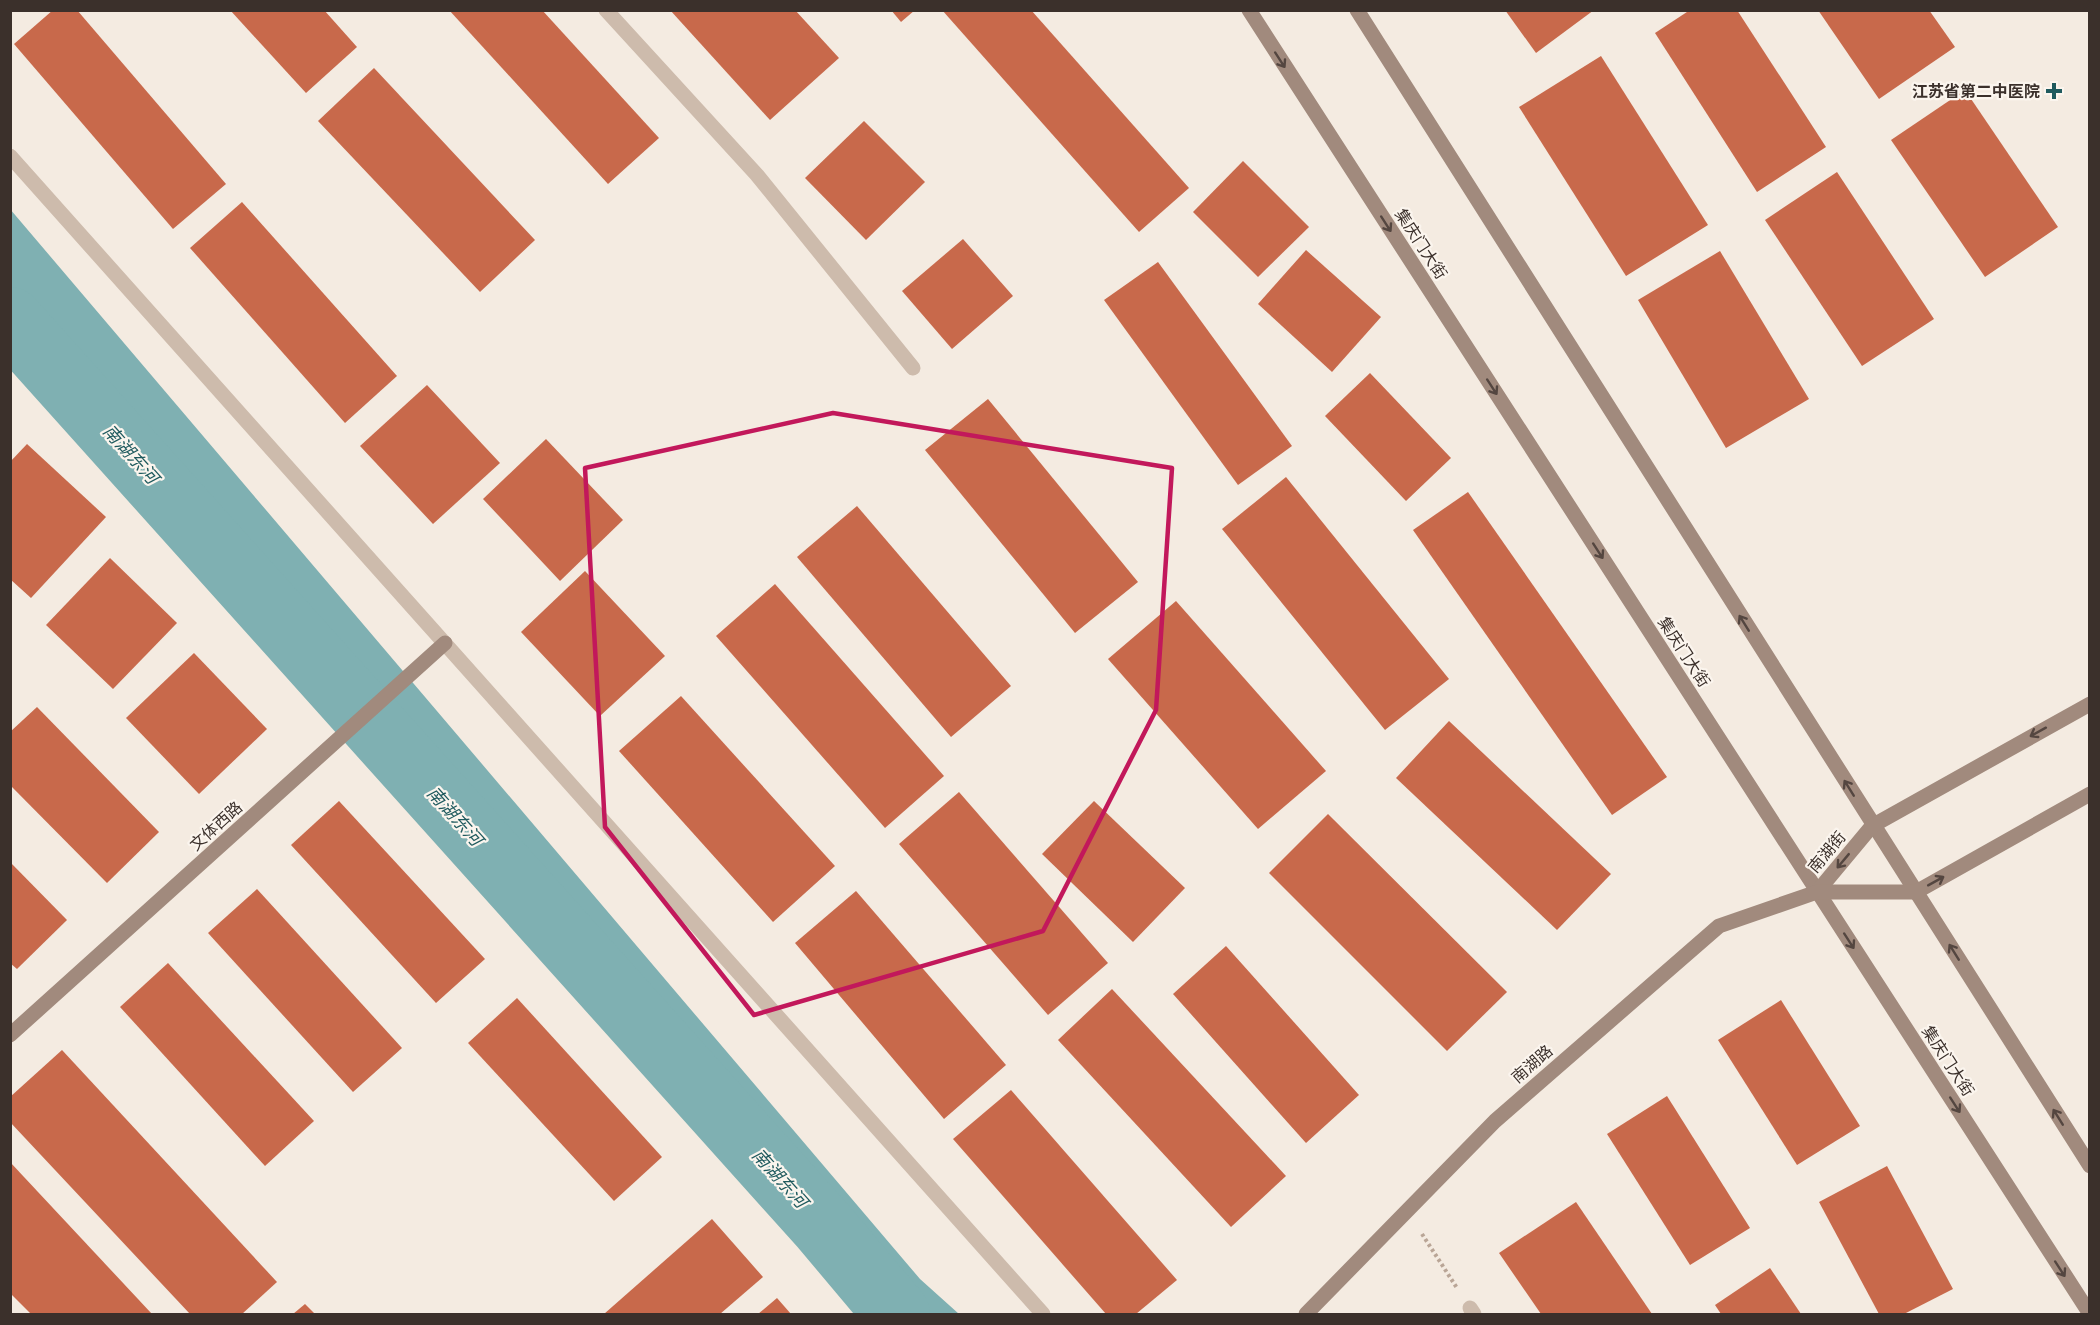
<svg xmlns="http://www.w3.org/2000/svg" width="2100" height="1325" font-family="'Roboto Condensed','Noto Sans SC',sans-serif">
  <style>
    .water { fill: #7fb0b2 }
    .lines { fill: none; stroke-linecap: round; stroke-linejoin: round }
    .river { stroke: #7fb0b2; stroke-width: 66 }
    .building { fill: #c8694b }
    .path { stroke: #b9a596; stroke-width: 4; stroke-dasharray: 3 3; stroke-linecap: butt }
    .lane { stroke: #cdbbac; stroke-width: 15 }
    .street { stroke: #cdbbac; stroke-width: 15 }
    .secondary { stroke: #a18a7d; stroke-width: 15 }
    .oneway { stroke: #544640 }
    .marked { fill: none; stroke: #c2185b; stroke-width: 4.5; stroke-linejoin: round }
    .poi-dot { fill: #1f5a5e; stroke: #fbf5ee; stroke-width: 2 }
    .labels { text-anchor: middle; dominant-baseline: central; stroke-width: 4.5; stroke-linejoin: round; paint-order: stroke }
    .poi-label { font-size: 16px; font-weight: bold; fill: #3b302b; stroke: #fbf5ee; text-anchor: end }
    .street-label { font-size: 16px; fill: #3b302b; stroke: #fbf5ee }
    .water-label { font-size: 18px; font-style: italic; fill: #1f5a5e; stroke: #fbf5ee }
  </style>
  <rect width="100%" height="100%" fill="#f4ebe1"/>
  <path class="water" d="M10 209 920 1279 959 1314H911L397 744 11 320Z"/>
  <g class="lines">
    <path class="river" d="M10 320 823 1226 897 1314"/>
  </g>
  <g class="building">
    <path d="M53 10H77L226 184 173 229 14 44Z"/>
    <path d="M230 10H324L357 47 306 93Z"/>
    <path d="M449 10H542L659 138 608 184Z"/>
    <path d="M670 10H795L839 58 770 120Z"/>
    <path d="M891 10H915L901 22Z"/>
    <path d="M942 10H1031L1189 188 1139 232Z"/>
    <path d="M1505 10H1594L1536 53Z"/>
    <path d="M1690 10H1737L1826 147 1757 192 1655 33Z"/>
    <path d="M1818 10H1929L1955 47 1879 99Z"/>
    <path d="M1601 56 1708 225 1626 276 1519 107Z"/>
    <path d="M374 68 535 240 480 292 318 121Z"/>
    <path d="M1965 90 2058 227 1985 277 1891 140Z"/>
    <path d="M864 121 925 182 866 240 805 178Z"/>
    <path d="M1243 161 1309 227 1258 277 1193 212Z"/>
    <path d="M1837 172 1934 319 1862 366 1765 220Z"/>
    <path d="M242 202 397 376 345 423 190 248Z"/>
    <path d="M963 239 1013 296 952 349 902 291Z"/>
    <path d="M1306 250 1381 317 1332 372 1258 304Z"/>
    <path d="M1720 251 1809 399 1726 448 1638 300Z"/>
    <path d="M1158 262 1292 446 1238 485 1104 300Z"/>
    <path d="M1370 373 1451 458 1406 501 1325 416Z"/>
    <path d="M427 385 500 463 433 524 360 446Z"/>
    <path d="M988 399 1138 582 1075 633 925 450Z"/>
    <path d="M546 439 623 520 560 581 483 499Z"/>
    <path d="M27 444 106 517 31 598 10 579V462Z"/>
    <path d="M1286 477 1449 679 1385 730 1222 529Z"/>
    <path d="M1468 492 1667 777 1612 815 1413 530Z"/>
    <path d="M857 506 1011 686 951 737 797 557Z"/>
    <path d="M110 558 177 623 113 689 46 625Z"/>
    <path d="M585 571 665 656 600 716 521 632Z"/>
    <path d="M775 584 944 776 885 828 716 636Z"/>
    <path d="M1176 601 1326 771 1258 829 1108 659Z"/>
    <path d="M194 653 267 729 199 794 126 718Z"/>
    <path d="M681 696 835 866 773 922 619 751Z"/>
    <path d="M37 707 159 832 107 883 10 785V732Z"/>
    <path d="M1449 721 1611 874 1557 930 1396 778Z"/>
    <path d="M959 792 1108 963 1048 1015 899 844Z"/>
    <path d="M339 801 485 959 436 1003 291 845Z"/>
    <path d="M1094 801 1185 888 1133 942 1042 854Z"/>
    <path d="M1328 814 1507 992 1447 1051 1269 873Z"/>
    <path d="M10 862 67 920 17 969 10 963Z"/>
    <path d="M257 889 402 1048 353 1092 208 933Z"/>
    <path d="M856 891 1006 1065 944 1119 795 943Z"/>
    <path d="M1226 946 1359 1095 1306 1143 1173 994Z"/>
    <path d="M168 963 314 1121 265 1166 120 1007Z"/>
    <path d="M1112 989 1286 1176 1231 1227 1058 1040Z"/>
    <path d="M517 998 662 1157 614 1201 468 1043Z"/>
    <path d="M1781 1000 1860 1126 1797 1165 1718 1040Z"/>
    <path d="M62 1050 277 1282 242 1314H190L10 1122V1097Z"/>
    <path d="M1011 1090 1177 1280 1136 1314H1106L953 1139Z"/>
    <path d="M1667 1096 1750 1228 1690 1265 1607 1134Z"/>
    <path d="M10 1162 152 1314H31L10 1293Z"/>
    <path d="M1887 1166 1953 1289 1904 1314H1879L1819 1202Z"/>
    <path d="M1576 1202 1652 1314H1541L1499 1253Z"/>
    <path d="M712 1219 763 1277 720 1314H604Z"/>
    <path d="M1770 1268 1801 1314H1721L1715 1305Z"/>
    <path d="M777 1298 791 1314H758Z"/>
    <path d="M305 1304 315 1314H293Z"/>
  </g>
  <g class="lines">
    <path class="path" d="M1422 1234 1457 1288"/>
    <g class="lane">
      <path d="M606 10 757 175 913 368"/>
      <path d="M1470 1308 1474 1314"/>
    </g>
    <path class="street" d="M10 156 1043 1314"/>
    <g class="secondary">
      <path d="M1249 10 2090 1314"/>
      <path d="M1357 10 2090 1166"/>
      <path d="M1817 892 1872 826 2090 704"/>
      <path d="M10 1035 445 643"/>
      <path d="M1306 1314 1495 1121 1719 926 1817 892H1916L2090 794"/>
    </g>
  </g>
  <defs><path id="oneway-shaft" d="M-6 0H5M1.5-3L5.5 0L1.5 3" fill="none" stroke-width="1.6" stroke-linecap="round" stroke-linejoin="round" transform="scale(1.5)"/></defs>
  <g class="oneway">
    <use href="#oneway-shaft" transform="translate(1280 60) rotate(57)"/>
    <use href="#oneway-shaft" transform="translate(1386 224) rotate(57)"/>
    <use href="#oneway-shaft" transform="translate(1492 387) rotate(57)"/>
    <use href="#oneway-shaft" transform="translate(1598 551) rotate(57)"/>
    <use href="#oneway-shaft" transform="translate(1744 623) rotate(-122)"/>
    <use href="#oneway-shaft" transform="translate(2038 732) rotate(151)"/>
    <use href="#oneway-shaft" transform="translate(1849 788) rotate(-122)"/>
    <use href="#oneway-shaft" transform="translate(1843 861) rotate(130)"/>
    <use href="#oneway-shaft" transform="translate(1936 881) rotate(-29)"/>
    <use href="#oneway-shaft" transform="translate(1849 941) rotate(57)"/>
    <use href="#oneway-shaft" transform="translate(1954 952) rotate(-122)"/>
    <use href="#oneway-shaft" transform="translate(1955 1105) rotate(57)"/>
    <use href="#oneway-shaft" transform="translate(2058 1117) rotate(-122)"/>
    <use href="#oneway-shaft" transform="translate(2060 1269) rotate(57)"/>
  </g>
  <path class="marked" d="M833 413 1172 468 1156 710 1043 931 754 1015 605 827 585 468Z"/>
  <path class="poi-dot" d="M2051 82h6v6h6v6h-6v6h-6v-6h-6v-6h6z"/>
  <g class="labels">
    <g class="poi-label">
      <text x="2040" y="91">江苏省第二中医院</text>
    </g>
    <g class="street-label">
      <text transform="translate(1421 244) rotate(57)">集庆门大街</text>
      <text transform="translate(1684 652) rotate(57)">集庆门大街</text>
      <text transform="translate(216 826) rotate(-42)">文体西路</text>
      <text transform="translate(1827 852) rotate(-50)">南湖街</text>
      <text transform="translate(1948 1061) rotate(57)">集庆门大街</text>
      <text transform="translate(1532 1064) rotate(-41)">南湖路</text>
    </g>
    <g class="water-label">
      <text transform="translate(131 454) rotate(48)">南湖东河</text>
      <text transform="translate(455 816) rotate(48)">南湖东河</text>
      <text transform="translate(780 1178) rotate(48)">南湖东河</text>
    </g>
  </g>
  <rect width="2100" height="1325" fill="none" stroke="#3b302b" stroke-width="24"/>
</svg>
